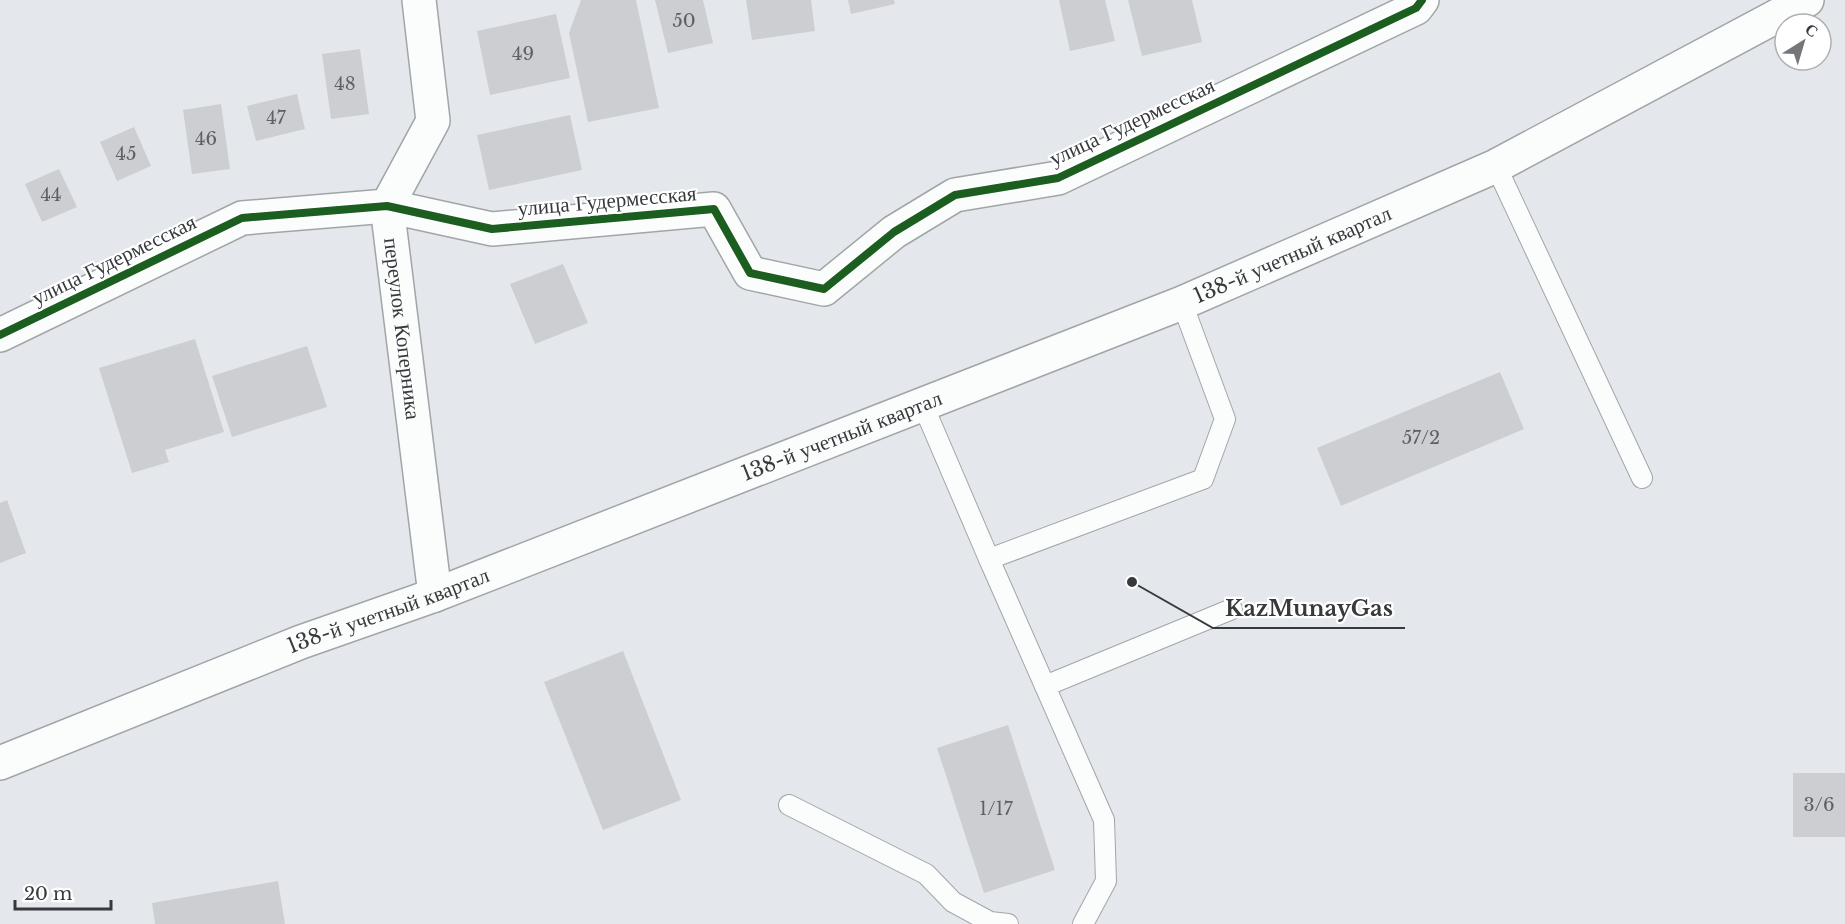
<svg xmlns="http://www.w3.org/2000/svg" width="1845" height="924" font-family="'Libre Baskerville',serif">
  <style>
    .building { fill: #ccced2 }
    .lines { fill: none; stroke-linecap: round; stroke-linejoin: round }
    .lane-casing { stroke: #a2a5a8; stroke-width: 22 }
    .street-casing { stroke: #a2a5a8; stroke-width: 36 }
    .secondary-casing { stroke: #a2a5a8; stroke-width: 36 }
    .lane { stroke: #fbfcfc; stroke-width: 20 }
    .street { stroke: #fbfcfc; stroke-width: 33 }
    .secondary { stroke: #fbfcfc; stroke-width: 33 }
    .cycleway-casing { stroke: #fff; stroke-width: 11 }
    .cycleway { stroke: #1b5e20; stroke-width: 8 }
    .labels { text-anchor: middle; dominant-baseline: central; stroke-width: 4.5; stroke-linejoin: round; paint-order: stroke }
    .number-label { font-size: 18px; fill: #5e6164 }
    .street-label { font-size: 21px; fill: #37393d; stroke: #fff }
    .leader { fill: none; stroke: #37393d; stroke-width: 2 }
    .callout-dot { fill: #37393d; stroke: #fff; stroke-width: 2 }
    .callout-label { font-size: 22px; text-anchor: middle; font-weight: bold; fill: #37393d; stroke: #fff; stroke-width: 4.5; stroke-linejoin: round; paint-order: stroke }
  </style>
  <rect width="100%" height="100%" fill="#e4e8ec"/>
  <g class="building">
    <path d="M581 0H636L659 108 588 122 569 33Z"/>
    <path d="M655 0H703L713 43 668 53Z"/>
    <path d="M746 0H811L815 31 752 40Z"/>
    <path d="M848 0H894L895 4 851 14Z"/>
    <path d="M1059 0H1105L1115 41 1070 51Z"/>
    <path d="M1128 0H1192L1202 42 1142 56Z"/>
    <path d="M556 14 570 78 490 95 477 31Z"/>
    <path d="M360 49 369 114 331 119 322 54Z"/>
    <path d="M297 94 305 129 256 141 247 106Z"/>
    <path d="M221 104 230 169 192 174 183 110Z"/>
    <path d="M570 115 582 170 489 190 477 135Z"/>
    <path d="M134 127 151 166 117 181 100 142Z"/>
    <path d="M59 169 77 207 42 222 25 184Z"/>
    <path d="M563 264 588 323 535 344 510 284Z"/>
    <path d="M195 339 224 432 165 450 169 462 132 473 99 368Z"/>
    <path d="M307 346 327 407 232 437 212 376Z"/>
    <path d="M1500 372 1524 429 1341 506 1317 448Z"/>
    <path d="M7 500 26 553 0 563V503Z"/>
    <path d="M623 651 681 800 603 830 544 682Z"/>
    <path d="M1008 725 1055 870 984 893 937 748Z"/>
    <rect x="1793" y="773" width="52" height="64"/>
    <path d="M278 881 285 924H155L152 903Z"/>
  </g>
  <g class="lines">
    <defs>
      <g id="lane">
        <path d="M1496 166 1642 478"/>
        <path d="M923 405 989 559 1203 479 1225 419 1182 303"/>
        <path d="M989 559 1104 820 1106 881 1083 924"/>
        <path d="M1045 686 1232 609"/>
        <path d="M789 805 926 874 953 902 990 922 1008 924"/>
      </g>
      <g id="street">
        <path id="s1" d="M419 0 433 121 387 206 435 595"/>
        <path d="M0 335 242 218 387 206 492 229 714 209 750 273 824 289 894 232 955 195 1058 178 1416 8 1422 0"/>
      </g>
      <g id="secondary">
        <path id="s2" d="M0 763 301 642 435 595 1182 303 1496 166 1807 0"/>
      </g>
    </defs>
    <use href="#lane" class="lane-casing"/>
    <use href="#street" class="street-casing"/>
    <use href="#secondary" class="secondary-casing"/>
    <use href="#lane" class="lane"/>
    <use href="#street" class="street"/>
    <use href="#secondary" class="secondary"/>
    <defs>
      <path id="cycleway" d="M0 335 242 218 387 206 492 229 714 209 750 273 824 289 894 232 955 195 1058 178 1416 8 1422 0"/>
    </defs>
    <use href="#cycleway" class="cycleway-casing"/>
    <use href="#cycleway" class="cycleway"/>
  </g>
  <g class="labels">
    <g class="number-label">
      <text x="684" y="21">50</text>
      <text x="523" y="54">49</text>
      <text x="345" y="84">48</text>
      <text x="276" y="118">47</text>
      <text x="206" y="139">46</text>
      <text x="126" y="154">45</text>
      <text x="51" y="195">44</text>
      <text x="1421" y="438">57/2</text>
      <text x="1819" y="805">3/6</text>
      <text x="996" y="809">1/17</text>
    </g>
    <g class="street-label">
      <text transform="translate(1132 122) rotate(-25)">улица Гудермесская</text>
      <text transform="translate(607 201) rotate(-5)">улица Гудермесская</text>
      <text stroke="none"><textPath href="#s2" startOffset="1389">138-й учетный квартал</textPath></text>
      <text transform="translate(114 260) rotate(-26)">улица Гудермесская</text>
      <text stroke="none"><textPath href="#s1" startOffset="342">переулок Коперника</textPath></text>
      <text stroke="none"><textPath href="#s2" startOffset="903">138-й учетный квартал</textPath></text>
      <text stroke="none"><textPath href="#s2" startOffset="417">138-й учетный квартал</textPath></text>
    </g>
  </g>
  <path class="leader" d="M1132 582L1213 628H1405"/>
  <circle class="callout-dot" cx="1132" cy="582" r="6"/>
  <g class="callout-label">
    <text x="1309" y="616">KazMunayGas</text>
  </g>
  <g transform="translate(1803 42) rotate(37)"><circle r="28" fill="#ffffff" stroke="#afb0b1" stroke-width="1.5"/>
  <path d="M0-4.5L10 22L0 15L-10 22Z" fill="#74767a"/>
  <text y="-9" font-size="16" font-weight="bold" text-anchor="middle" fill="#37393d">С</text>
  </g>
  <path d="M15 900v9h96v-9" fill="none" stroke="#37393d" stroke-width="3"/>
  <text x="24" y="900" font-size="18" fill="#37393d" stroke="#ffffff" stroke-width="4.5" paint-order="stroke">20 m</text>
</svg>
